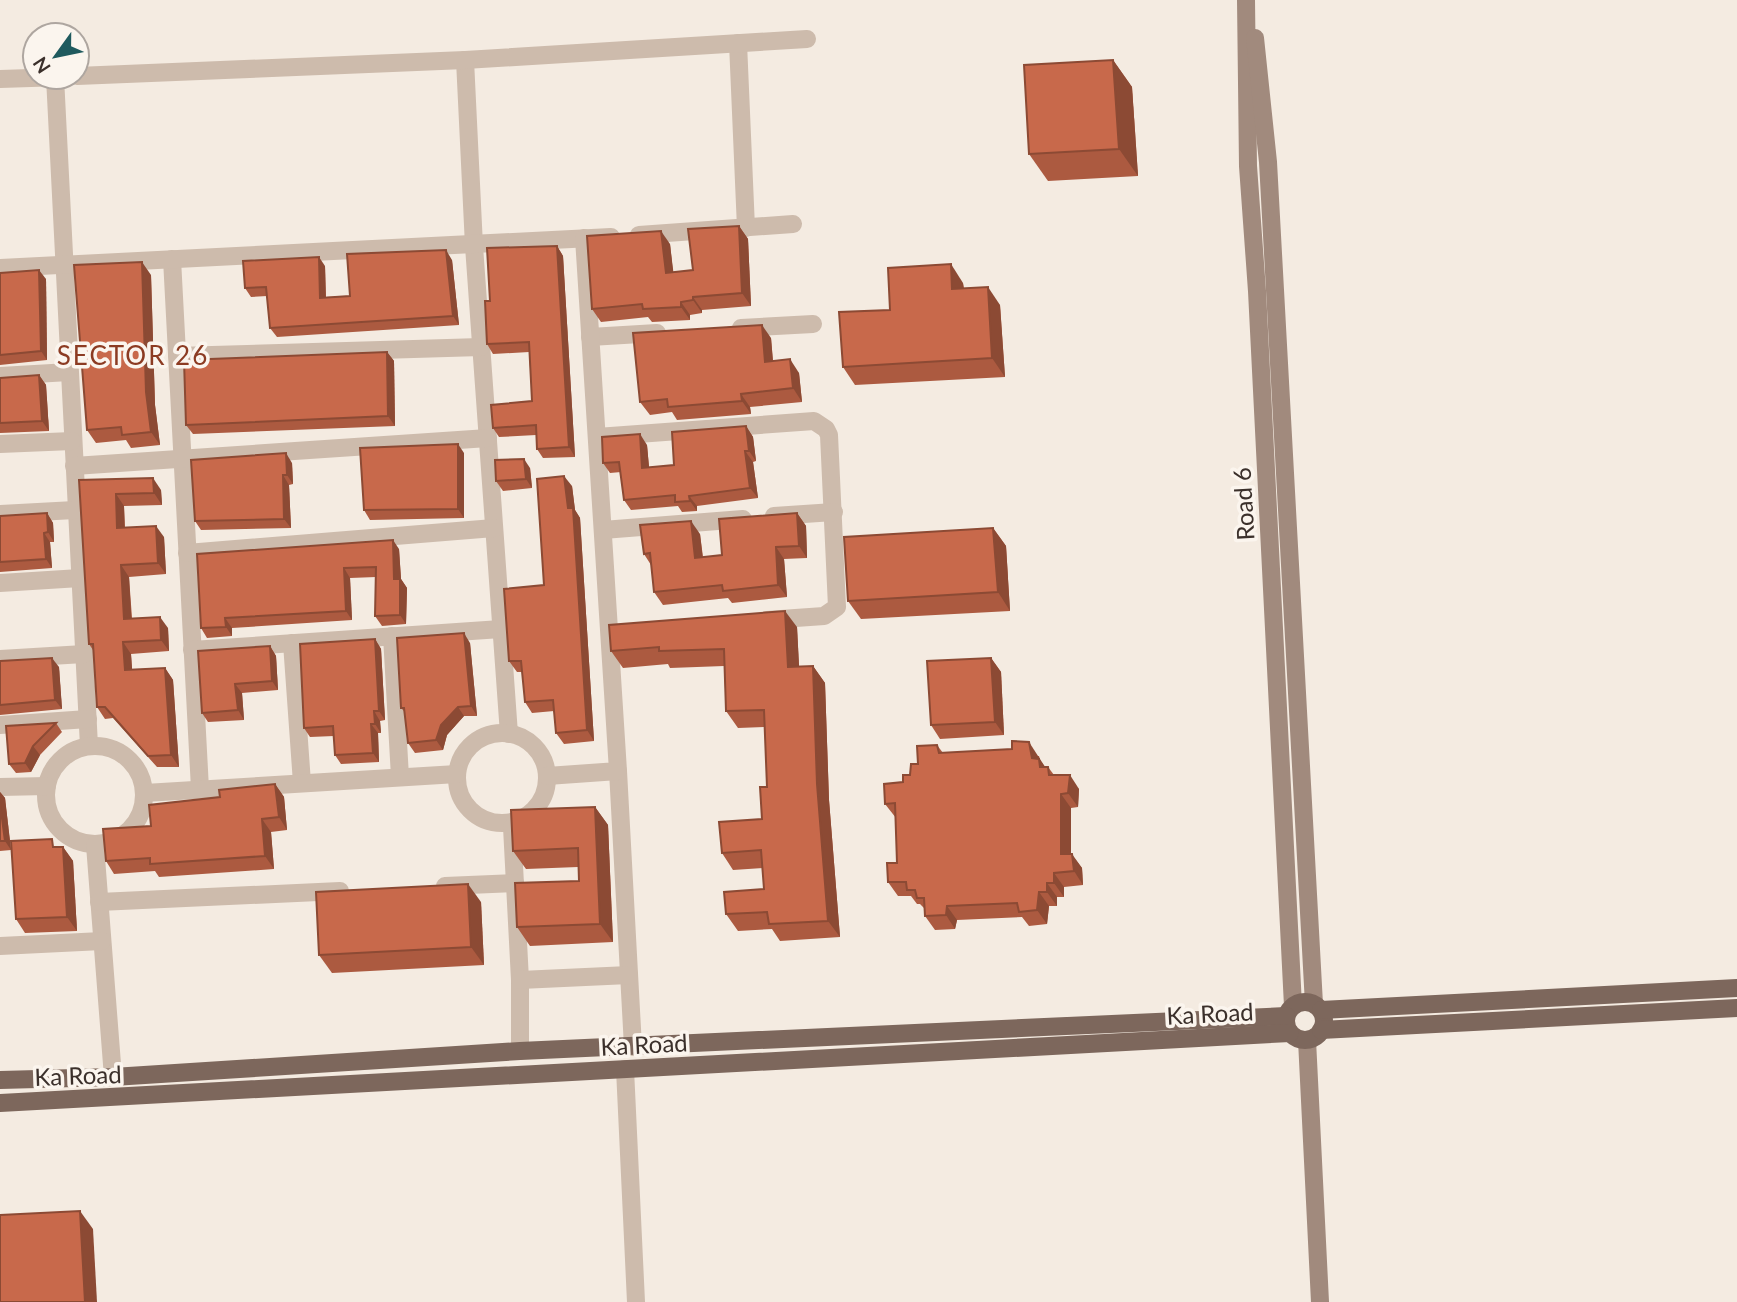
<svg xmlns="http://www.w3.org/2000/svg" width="1737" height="1302" font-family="Lato,sans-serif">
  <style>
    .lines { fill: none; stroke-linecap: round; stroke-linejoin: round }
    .street { stroke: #cdbbac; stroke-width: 18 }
    .secondary { stroke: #a18a7d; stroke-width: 18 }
    .primary { stroke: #7d675c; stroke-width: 18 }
    .wall { fill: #ac5a40 }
    .shaded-wall { fill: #8c4a34 }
    .building { fill: #c8694b; stroke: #8c4a34; stroke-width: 2 }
    .labels { text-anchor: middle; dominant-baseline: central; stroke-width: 7; stroke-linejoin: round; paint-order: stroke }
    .street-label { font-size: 24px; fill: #3b302b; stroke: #fbf5ee }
    .neighbourhood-label { font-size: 26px; letter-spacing: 2px; fill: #8c3b22; stroke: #fbf5ee }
  </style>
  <rect width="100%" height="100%" fill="#f4ebe1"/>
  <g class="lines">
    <g class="street">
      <path d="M738 43 746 228"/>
      <path d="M465 60 474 246 509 734"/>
      <path d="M77 76 465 60 807 39"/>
      <path d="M55 77 89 746"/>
      <path d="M0 79 62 77"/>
      <path d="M639 235 793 224"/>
      <path d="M172 259 200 789"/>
      <path d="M0 268 611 237"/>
      <path d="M741 328 813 324"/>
      <path d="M590 337 657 333"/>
      <path d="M177 356 481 347"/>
      <path d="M0 376 69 372"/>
      <path d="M597 437 814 421 826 429 829 435 837 607 824 616 767 620"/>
      <path d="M0 444 72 441"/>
      <path d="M74 466 488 438"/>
      <path d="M0 514 75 510"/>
      <path d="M774 516 834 512"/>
      <path d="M603 530 743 519"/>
      <path d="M187 553 494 528"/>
      <path d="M0 583 80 578"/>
      <path d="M392 636 400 777"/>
      <path d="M292 643 302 783"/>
      <path d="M192 650 501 629"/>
      <path d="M0 659 84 654"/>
      <path d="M0 725 88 719"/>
      <circle cx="502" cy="778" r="45"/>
      <circle cx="95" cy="795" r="49"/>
      <path d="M618 771 633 1047"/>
      <path d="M547 776 618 771 584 238"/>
      <path d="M0 787 47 786"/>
      <path d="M145 793 457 774"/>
      <path d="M512 827 520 980V1051"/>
      <path d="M95 845 113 1077"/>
      <path d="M445 886 515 883"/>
      <path d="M99 902 340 891"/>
      <path d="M0 946 102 941"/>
      <path d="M520 980 629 975"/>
      <path d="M625 1069 636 1302"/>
    </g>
    <g class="secondary">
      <path d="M1246 0 1248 166 1257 291 1293 1006"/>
      <path d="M1255 38 1268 162 1314 1004"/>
      <path d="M1307 1040 1320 1302"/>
    </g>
    <g class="primary">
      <circle cx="1305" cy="1021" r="19"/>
      <path d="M1321 1010 1737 988"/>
      <path d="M1321 1030 1737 1008"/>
      <path d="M0 1080 113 1077 520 1051 1286 1016"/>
      <path d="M0 1103 1290 1033"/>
    </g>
  </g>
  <g class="wall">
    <path d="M1113 60 1132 87 1138 176 1048 181 1029 154Z"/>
    <path d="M739 226 748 239 751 306 702 310V313L690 315V320L652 322 648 317 601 322 592 309 670 244 673 272 693 270Z"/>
    <path d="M557 246 563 256 575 457 543 458 537 449 536 435 499 437 493 428 532 401 529 352 493 354 487 344 490 301Z"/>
    <path d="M452 260 459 325 277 337 270 328 267 296 251 297 245 288 325 266 326 297 350 296Z"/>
    <path d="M0 273 46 279 47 360 0 365Z"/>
    <path d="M151 275 155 405 160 445 131 448 126 440 96 443 87 430Z"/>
    <path d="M963 283 964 288 1000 305 1005 377 855 385 843 367 890 310Z"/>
    <path d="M771 338 773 361 799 373 802 402 750 407 751 414 677 420 672 412 650 415 640 402Z"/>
    <path d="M387 352 394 361 395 426 193 434 186 425Z"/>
    <path d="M39 375 46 385 49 431 0 433V378Z"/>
    <path d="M746 426 753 437 756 461 753 462 758 498 697 506V511L682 512 678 506 631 510 624 500 621 472 610 473 603 463 647 445 649 467 674 465Z"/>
    <path d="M464 453V518L370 520 364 510Z"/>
    <path d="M292 463 293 484 289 485 291 528 201 530 195 521Z"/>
    <path d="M530 468 532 488 503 491 496 481Z"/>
    <path d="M79 480 161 490 162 505 124 506 125 528 164 537 166 574 129 577 132 618 168 628 169 651 131 654 132 670 165 668 173 680 179 767H157L113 718 105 719 97 707 93 650 89 644Z"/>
    <path d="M572 486 575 510 580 518 594 741 564 744 556 733 554 711 532 713 525 702 522 672H517L509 661 544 585Z"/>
    <path d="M47 513 53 523 54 542H50L52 568 0 572V516Z"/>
    <path d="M797 513 806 526 807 558 784 559 787 597 732 603 728 598 663 605 654 592 651 565 644 554 700 534 703 557 722 555Z"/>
    <path d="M993 528 1006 546 1010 611 861 619 848 601Z"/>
    <path d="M399 549 401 579 407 588 406 624 382 626 375 616 376 577 350 578 352 620 232 628V636L207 638 201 628 197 554Z"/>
    <path d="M797 627 799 667 813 666 825 683 829 800 840 937 780 941 772 929 738 931 726 914 764 889 763 868 733 870 722 853 762 819 767 787 765 727 738 728 726 711 724 666 670 668 668 664 623 668 611 651Z"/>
    <path d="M375 639 381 649 385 720 380 721 381 733H378L379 762 341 764 335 755 334 736 310 737 304 728Z"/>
    <path d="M470 643 477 716H464L447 735 443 750 415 753 408 743 405 712 401 708Z"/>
    <path d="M270 646 276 656 278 690 242 693 244 720 208 722 202 713Z"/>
    <path d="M991 658 1001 672 1004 735 940 739 931 725Z"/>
    <path d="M0 661 59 667 62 709 0 715Z"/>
    <path d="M56 723 62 732 40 755 31 772 16 773 9 764Z"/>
    <path d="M937 745 943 753 1039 756 1040 760 1045 767H1048L1054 775 1079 789 1078 807 1071 808V854L1082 868 1083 885 1064 887V897H1057V906H1049L1047 924 1029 926 1022 917 957 920 955 929 935 930 925 916V909L920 904H917L911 896H898L888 882 897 863 896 818 885 804 918 764Z"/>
    <path d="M275 784 284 797 287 830 271 832 274 869 159 877 155 871 114 874 106 861 151 826 220 797Z"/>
    <path d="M0 792 5 798 11 850 0 851Z"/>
    <path d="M595 807 608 825 613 942 530 946 517 927 579 881 578 867 526 869 513 851Z"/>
    <path d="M58 847H63L73 861 77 931 25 933 16 919Z"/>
    <path d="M481 902 484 965 332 973 319 955Z"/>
  </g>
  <g class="shaded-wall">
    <path d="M1113 60 1132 87 1138 176 1119 149Z"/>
    <path d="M739 226 748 239 751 306 742 293Z"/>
    <path d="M661 231 670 244 675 286 666 273Z"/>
    <path d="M557 246 563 256 575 457 569 447Z"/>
    <path d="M446 250 452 260 459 325 453 316Z"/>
    <path d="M319 257 325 266 326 307 320 298Z"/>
    <path d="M142 262 151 275 155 405 160 445 151 432 146 392Z"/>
    <path d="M951 264 963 283 965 307 952 289Z"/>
    <path d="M39 270 46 279 47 360 41 351Z"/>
    <path d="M988 287 1000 305 1005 377 992 358Z"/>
    <path d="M693 297 702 310V313L693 300Z"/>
    <path d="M681 302 690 315V320L681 307Z"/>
    <path d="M762 325 771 338 774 375 765 362Z"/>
    <path d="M387 352 394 361 395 426 388 416Z"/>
    <path d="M790 359 799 373 802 402 793 388Z"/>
    <path d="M39 375 46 385 49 431 42 421Z"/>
    <path d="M741 394 750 407 751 414 742 401Z"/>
    <path d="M746 426 753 437 756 461 749 451Z"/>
    <path d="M640 434 647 445 650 478 642 468Z"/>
    <path d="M458 444 464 453V518L458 509Z"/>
    <path d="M745 451 753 462 758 498 750 488Z"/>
    <path d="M286 453 292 463 293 484 287 475Z"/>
    <path d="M524 459 530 468 532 488 526 479Z"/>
    <path d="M283 475 289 485 291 528 284 519Z"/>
    <path d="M564 476 572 486 575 510 580 518 594 741 587 730 568 508Z"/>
    <path d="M153 478 161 490 162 505 154 493Z"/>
    <path d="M116 494 124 506 125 540 117 528Z"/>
    <path d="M689 496 697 506V511L690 501Z"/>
    <path d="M47 513 53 523 54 542 48 532Z"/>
    <path d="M797 513 806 526 807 558 799 546Z"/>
    <path d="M691 521 700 534 704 570 695 558Z"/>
    <path d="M156 526 164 537 166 574 158 563Z"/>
    <path d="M993 528 1006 546 1010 611 998 592Z"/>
    <path d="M44 533 50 542 52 568 46 559Z"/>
    <path d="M393 540 399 549 401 579 407 588 406 624 400 615 394 579Z"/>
    <path d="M776 547 784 559 787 597 778 585Z"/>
    <path d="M121 565 129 577 132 630 124 619Z"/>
    <path d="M344 568 350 578 352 620 346 611Z"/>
    <path d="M785 611 797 627 800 684 788 667Z"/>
    <path d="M160 617 168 628 169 651 161 640Z"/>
    <path d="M225 618 232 628V636L226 627Z"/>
    <path d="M464 633 470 643 477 716 471 706Z"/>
    <path d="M375 639 381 649 385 720 379 711Z"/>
    <path d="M123 642 131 654 133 682 125 670Z"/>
    <path d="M270 646 276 656 278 690 272 681Z"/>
    <path d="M52 658 59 667 62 709 55 700Z"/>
    <path d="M991 658 1001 672 1004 735 995 722Z"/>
    <path d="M813 666 825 683 829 800 840 937 828 921 817 784Z"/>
    <path d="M165 668 173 680 179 767 171 755Z"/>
    <path d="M235 684 242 693 244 720 238 710Z"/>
    <path d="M458 707 464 716 447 735 443 750 436 740 441 725Z"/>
    <path d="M374 711 380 721 381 733 375 724Z"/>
    <path d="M371 724 378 733 379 762 373 753Z"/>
    <path d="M1029 742 1049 773 1050 781 1032 758Z"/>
    <path d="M33 746 40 755 31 772 25 763Z"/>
    <path d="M1070 775 1079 789 1078 807 1068 793Z"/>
    <path d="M275 784 284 797 287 830 279 817Z"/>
    <path d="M0 792 5 798 11 850 5 841 0 803Z"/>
    <path d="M1061 794 1071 808V868L1061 854Z"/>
    <path d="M595 807 608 825 613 942 600 924Z"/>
    <path d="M262 819 271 832 274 869 265 856Z"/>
    <path d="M63 847 73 861 77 931 67 917Z"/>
    <path d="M1072 854 1082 868 1083 885 1074 871Z"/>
    <path d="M1054 873 1064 887V897L1054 883Z"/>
    <path d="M1047 883 1057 897V906L1047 892Z"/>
    <path d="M468 884 481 902 484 965 471 947Z"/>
    <path d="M1039 892 1049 906 1047 924 1037 910Z"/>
    <path d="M947 906 957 920 955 929 946 915Z"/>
    <path d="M80 1211 93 1229 97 1302H85Z"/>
  </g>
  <g class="building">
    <path d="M1113 60 1119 149 1029 154 1024 65Z"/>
    <path d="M739 226 742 293 693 297V300L681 302V307L643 309 642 304 592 309 587 236 661 231 666 273 693 270 688 229Z"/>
    <path d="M557 246 569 447 537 449 536 425 493 428 491 405 532 401 529 342 487 344 485 301H490L487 248Z"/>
    <path d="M446 250 453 316 270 328 266 287 245 288 243 261 319 257 320 298 350 296 347 254Z"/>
    <path d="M142 262 146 392 151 432 122 435 121 427 87 430 74 265Z"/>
    <path d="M951 264 952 289 988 287 992 358 843 367 839 312 890 310 888 268Z"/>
    <path d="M39 270 41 351 0 355V273Z"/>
    <path d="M762 325 765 362 790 359 793 388 741 394 742 401 668 407 667 399 640 402 633 333Z"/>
    <path d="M387 352 388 416 186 425 184 360Z"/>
    <path d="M39 375 42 421 0 423V378Z"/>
    <path d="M746 426 749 451H745L750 488 689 496 690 501 675 502V495L624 500 619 462 603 463 602 437 640 434 642 468 674 465 672 432Z"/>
    <path d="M458 444V509L364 510 360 448Z"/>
    <path d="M286 453 287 475H283L284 519 195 521 191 460Z"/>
    <path d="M524 459 526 479 496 481 495 460Z"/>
    <path d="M564 476 568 508H573L587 730 556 733 553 700 525 702 521 661H509L504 589 544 585 537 479Z"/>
    <path d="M153 478 154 493 116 494 117 528 156 526 158 563 121 565 124 619 160 617 161 640 123 642 125 670 165 668 171 755 148 756 105 707H97L93 644H89L79 480Z"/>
    <path d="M47 513 48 532 44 533 46 559 0 562V516Z"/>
    <path d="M797 513 799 546 776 547 778 585 723 591 722 585 654 592 650 553 644 554 640 525 691 521 695 558 722 555 719 519Z"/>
    <path d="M993 528 998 592 848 601 844 537Z"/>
    <path d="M393 540 394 579H400V615L375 616 376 567 344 568 346 611 225 618 226 627 201 628 197 554Z"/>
    <path d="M785 611 788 667 813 666 817 784 828 921 769 924 767 912 726 914 724 892 764 889 761 850 722 853 719 822 762 819 760 787H767L764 710 726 711 724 649 659 651V647L611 651 609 625Z"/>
    <path d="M464 633 471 706 458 707 441 725 436 740 408 743 404 708H401L397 638Z"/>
    <path d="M375 639 379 711H374L375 724H371L373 753 335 755 333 726 304 728 300 644Z"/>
    <path d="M270 646 272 681 235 684 238 710 202 713 198 651Z"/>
    <path d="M52 658 55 700 0 705V661Z"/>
    <path d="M991 658 995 722 931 725 927 661Z"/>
    <path d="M56 723 33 746 25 763 9 764 6 726Z"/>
    <path d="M1012 741 1029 742 1032 758 1039 759 1040 767H1048L1049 775H1070L1068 793 1061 794V854H1072L1074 871 1054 873V883H1047V892H1039L1037 910 1019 912 1017 903 947 906 946 915 925 916 924 898H917L915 890H907L906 882H888L887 863H897L895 803 885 804 884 784 903 782V775H910L911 764H918L917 746 937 745 939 753 1012 749Z"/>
    <path d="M275 784 279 817 262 819 265 856 150 864V858L106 861 103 829 151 826 149 805 220 797 219 790Z"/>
    <path d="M0 803 5 841H0Z"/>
    <path d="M595 807 600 924 517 927 515 883 579 881 578 848 513 851 511 810Z"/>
    <path d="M52 839 53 847H63L67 917 16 919 11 841Z"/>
    <path d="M468 884 471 947 319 955 316 892Z"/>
    <path d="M80 1211 85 1302H0V1215Z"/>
  </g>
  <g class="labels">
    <g class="street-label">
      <text transform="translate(1243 504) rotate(-93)">Road 6</text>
      <text transform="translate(1210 1013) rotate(-3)">Ka Road</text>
      <text transform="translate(644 1044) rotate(-3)">Ka Road</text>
      <text transform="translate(78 1075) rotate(-2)">Ka Road</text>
    </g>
    <g class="neighbourhood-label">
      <text x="133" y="355">SECTOR 26</text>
    </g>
  </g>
  <g transform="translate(56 56) rotate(237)"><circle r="33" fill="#fbf5ee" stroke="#aea6a0" stroke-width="2"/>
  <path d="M0-5L12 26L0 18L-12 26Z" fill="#1f5a5e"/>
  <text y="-10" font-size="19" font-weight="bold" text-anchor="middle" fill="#3b302b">N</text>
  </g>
</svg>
